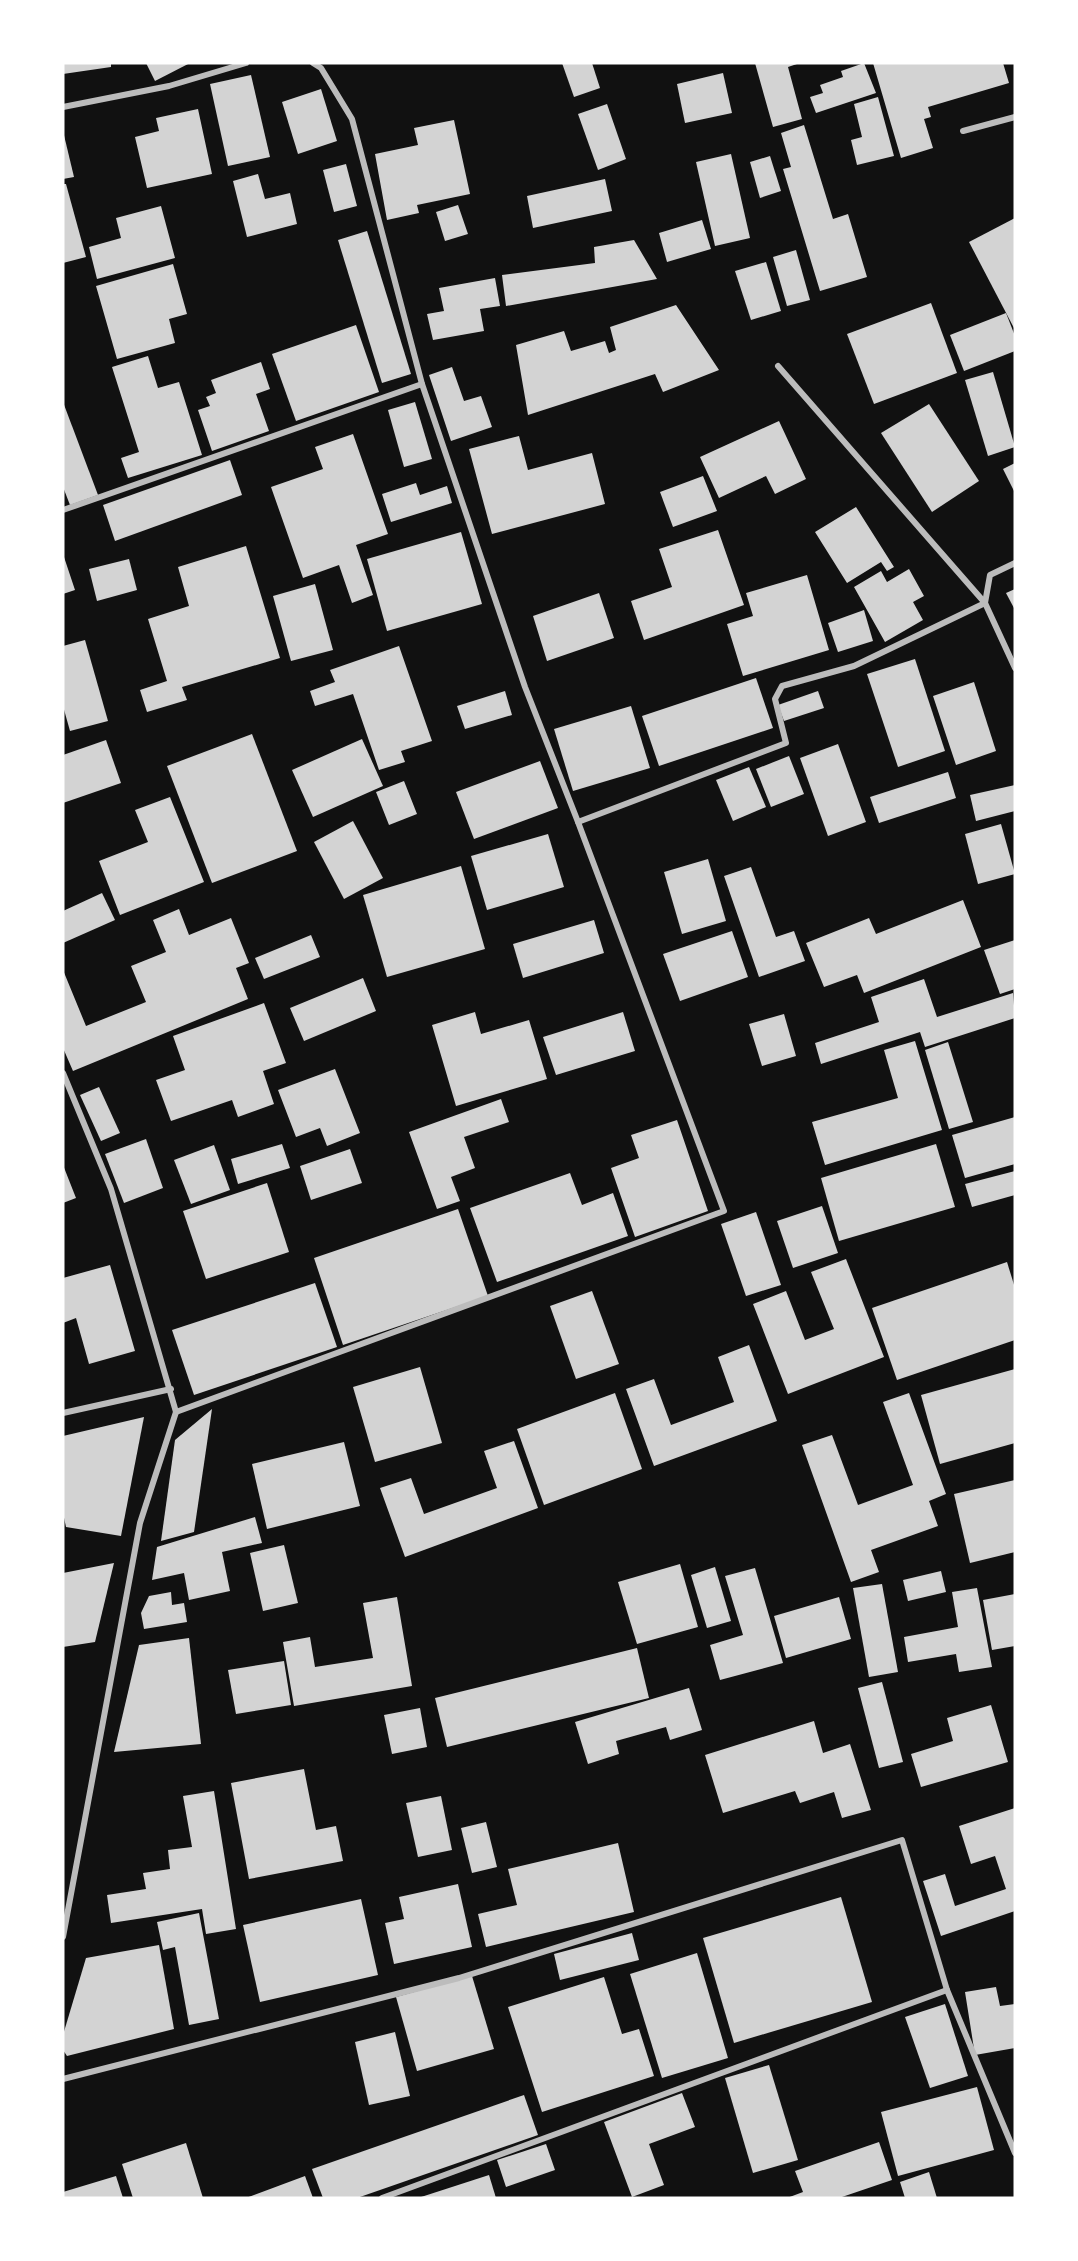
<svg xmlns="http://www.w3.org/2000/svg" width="1078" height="2261" font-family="Poppins,sans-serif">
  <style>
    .building { fill: #d3d3d3 }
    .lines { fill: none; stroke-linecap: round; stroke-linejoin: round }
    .minor { stroke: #bcbcbc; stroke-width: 6 }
  </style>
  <rect width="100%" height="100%" fill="#111"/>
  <g class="building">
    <path d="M63 63H111V67L63 74Z"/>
    <path d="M146 63H190L155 81Z"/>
    <path d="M562 63H592L600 88 574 97Z"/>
    <path d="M755 63H800L788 67 802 119 773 127Z"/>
    <path d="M864 63 876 93 816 113 810 97 823 93 820 85 843 77 841 71Z"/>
    <path d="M873 63H1003L1009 83 928 107 931 117 924 119 933 148 901 158Z"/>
    <path d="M723 73 732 113 685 123 677 84Z"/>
    <path d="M251 75 270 157 228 166 210 84Z"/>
    <path d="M321 89 337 141 298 154 282 102Z"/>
    <path d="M878 97 894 156 857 165 851 140 862 137 854 104Z"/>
    <path d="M607 104 626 159 598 170 578 114Z"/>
    <path d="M198 109 212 174 147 188 135 137 159 131 156 118Z"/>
    <path d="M454 120 470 194 417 205 419 213 387 220 375 154 418 145 414 128Z"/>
    <path d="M804 125 833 219 848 214 867 277 820 291 783 169 791 167 781 133Z"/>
    <path d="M63 131 74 177 63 179Z"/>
    <path d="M731 154 750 238 715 246 696 162Z"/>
    <path d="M770 156 781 191 760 198 750 162Z"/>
    <path d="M346 164 357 206 334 212 323 170Z"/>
    <path d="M258 174 265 199 290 193 297 224 247 237 233 181Z"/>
    <path d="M605 179 612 211 533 228 527 196Z"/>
    <path d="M63 184H66L86 257 63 263Z"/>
    <path d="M458 205 468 234 445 241 436 212Z"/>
    <path d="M161 206 175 258 97 279 89 247 121 238 116 218Z"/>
    <path d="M1015 218V330L969 242Z"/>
    <path d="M702 220 711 249 667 262 659 233Z"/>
    <path d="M367 231 411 374 382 383 338 240Z"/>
    <path d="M634 240 657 279 506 306 502 275 595 263 594 247Z"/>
    <path d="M796 250 810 300 787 306 773 257Z"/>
    <path d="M766 262 781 311 751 320 735 271Z"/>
    <path d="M173 264 187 314 169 319 175 343 117 359 96 286Z"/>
    <path d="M495 278 500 306 480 309 484 331 433 340 427 314 444 311 439 288Z"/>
    <path d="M931 303 957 373 874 404 847 334Z"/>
    <path d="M676 305 719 370 663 392 655 374 528 415 516 345 564 331 571 351 605 341 609 353 616 350 610 327Z"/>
    <path d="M1006 313 1015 336V351L964 371 950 335Z"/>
    <path d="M356 325 379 392 296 421 272 354Z"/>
    <path d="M148 356 158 388 179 382 202 455 128 478 121 458 139 452 112 367Z"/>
    <path d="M261 362 270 389 256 394 269 431 212 451 198 410 210 406 206 397 216 393 211 380Z"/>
    <path d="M452 367 464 401 481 396 492 427 451 441 429 375Z"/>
    <path d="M993 372 1015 447 988 456 965 380Z"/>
    <path d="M63 402 98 495 70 505 63 487Z"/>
    <path d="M415 402 432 459 404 467 388 410Z"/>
    <path d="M929 404 979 481 932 512 881 433Z"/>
    <path d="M779 421 806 479 775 494 766 476 719 498 700 457Z"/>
    <path d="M353 434 388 534 356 545 373 595 352 603 339 565 303 578 271 487 323 469 315 447Z"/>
    <path d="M519 436 528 470 592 453 605 504 492 534 469 449Z"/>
    <path d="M230 460 242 495 115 541 103 505Z"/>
    <path d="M1015 463V493L1003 469Z"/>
    <path d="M703 476 717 511 673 527 660 492Z"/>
    <path d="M416 483 420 495 447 486 452 503 391 522 382 494Z"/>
    <path d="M856 507 894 567 887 571 881 562 847 583 815 532Z"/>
    <path d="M718 530 744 605 644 640 631 601 672 587 659 549Z"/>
    <path d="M461 532 482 604 387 631 367 559Z"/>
    <path d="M246 546 280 658 182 687 187 700 147 712 140 690 167 681 148 619 189 606 178 567Z"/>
    <path d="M63 554 75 590 63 594Z"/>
    <path d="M129 559 137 590 97 601 89 569Z"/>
    <path d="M909 569 924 596 913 602 923 620 885 642 854 587 881 571 887 582Z"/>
    <path d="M807 575 829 650 743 676 727 624 753 616 746 593Z"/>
    <path d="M315 584 333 650 291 661 273 596Z"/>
    <path d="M1015 589V610L1006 593Z"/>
    <path d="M599 593 614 638 547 661 533 616Z"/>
    <path d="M864 610 873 641 838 652 828 623Z"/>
    <path d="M85 640 108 721 70 731 63 706V646Z"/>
    <path d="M399 646 432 741 401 751 405 762 379 770 353 694 315 706 310 691 335 682 330 670Z"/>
    <path d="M915 659 945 751 898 767 867 674Z"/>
    <path d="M756 678 773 728 659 766 642 716Z"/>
    <path d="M974 682 996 751 956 765 933 696Z"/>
    <path d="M505 691 512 715 465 729 457 706Z"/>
    <path d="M818 691 824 708 784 721 778 705Z"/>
    <path d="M631 706 650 768 573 791 554 729Z"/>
    <path d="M252 734 297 851 212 883 167 766Z"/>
    <path d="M362 739 383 786 313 817 292 770Z"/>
    <path d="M106 740 121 783 63 803V755Z"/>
    <path d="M838 744 866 822 828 836 800 758Z"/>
    <path d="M789 756 804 794 771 807 756 769Z"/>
    <path d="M540 761 558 808 474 839 456 792Z"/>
    <path d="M749 767 766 807 733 821 716 780Z"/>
    <path d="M948 772 956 798 879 823 870 797Z"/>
    <path d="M404 781 417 814 389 825 376 792Z"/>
    <path d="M1015 785V811L976 821 970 795Z"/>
    <path d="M170 797 204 882 120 915 99 861 148 842 135 810Z"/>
    <path d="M353 821 383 878 344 899 314 842Z"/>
    <path d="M1001 824 1015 874 978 884 965 834Z"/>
    <path d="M548 834 564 887 487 910 471 856Z"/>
    <path d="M708 859 726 921 682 934 664 872Z"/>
    <path d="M461 866 485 949 387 977 363 895Z"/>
    <path d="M751 867 776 937 794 931 805 961 759 977 724 876Z"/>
    <path d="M102 893 115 920 63 943V911Z"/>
    <path d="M963 900 981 947 864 993 857 975 824 987 806 943 869 918 876 934Z"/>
    <path d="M179 909 189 935 231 918 249 963 236 968 248 999 73 1071 63 1048V970L86 1026 146 1002 131 966 166 952 153 920Z"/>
    <path d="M594 920 604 953 523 978 513 944Z"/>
    <path d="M732 931 748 977 680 1001 663 954Z"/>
    <path d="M311 935 320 957 264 979 255 958Z"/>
    <path d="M1015 940V989L1000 994 984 950Z"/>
    <path d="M363 978 376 1011 304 1041 290 1008Z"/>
    <path d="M924 979 937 1017 1013 993 1015 1018 925 1047 920 1032 821 1064 815 1043 879 1022 871 997Z"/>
    <path d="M264 1003 286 1063 263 1071 274 1104 238 1117 232 1100 171 1121 156 1080 185 1070 173 1036Z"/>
    <path d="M475 1012 481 1034 529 1020 547 1079 456 1106 432 1025Z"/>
    <path d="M623 1012 635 1051 556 1075 543 1037Z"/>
    <path d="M784 1014 796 1056 762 1066 749 1024Z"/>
    <path d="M915 1041 942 1130 825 1165 812 1122 898 1098 884 1050Z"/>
    <path d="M948 1042 973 1122 949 1129 925 1050Z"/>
    <path d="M335 1069 360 1133 327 1146 320 1128 296 1137 278 1090Z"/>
    <path d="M99 1087 120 1133 101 1141 80 1095Z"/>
    <path d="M501 1099 509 1122 464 1137 475 1168 451 1177 460 1201 437 1209 409 1132Z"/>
    <path d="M1015 1117V1164L965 1178 952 1135Z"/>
    <path d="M677 1120 708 1211 635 1237 611 1168 639 1158 631 1135Z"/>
    <path d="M146 1139 163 1188 124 1203 105 1154Z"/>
    <path d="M282 1144 290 1168 238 1184 231 1159Z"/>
    <path d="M936 1144 955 1207 839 1241 821 1178Z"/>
    <path d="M214 1145 230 1190 191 1204 174 1160Z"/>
    <path d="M350 1149 362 1183 311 1200 300 1166Z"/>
    <path d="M63 1165 76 1198 63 1203Z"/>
    <path d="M1015 1171V1195L972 1207 965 1184Z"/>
    <path d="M570 1173 582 1205 613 1193 628 1236 497 1282 470 1208Z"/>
    <path d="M267 1183 289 1252 206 1279 183 1211Z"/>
    <path d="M822 1206 838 1253 793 1268 777 1221Z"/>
    <path d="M458 1209 488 1296 343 1345 314 1258Z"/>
    <path d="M756 1212 781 1285 746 1296 721 1224Z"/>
    <path d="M846 1259 884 1357 788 1394 753 1304 786 1291 805 1340 834 1329 811 1272Z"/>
    <path d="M1007 1262 1015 1288V1340L897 1380 872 1308Z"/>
    <path d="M110 1265 135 1351 89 1364 76 1318 63 1323V1278Z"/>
    <path d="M315 1283 337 1347 194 1395 172 1330Z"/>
    <path d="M592 1291 619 1364 576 1379 550 1306Z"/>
    <path d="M749 1345 777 1421 654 1466 626 1389 654 1379 671 1425 734 1402 718 1357Z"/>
    <path d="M420 1367 442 1443 375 1462 353 1387Z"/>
    <path d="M1015 1369V1443L940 1464 921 1395Z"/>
    <path d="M615 1393 642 1469 544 1505 517 1429Z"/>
    <path d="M909 1393 946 1494 929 1501 938 1526 871 1550 879 1572 851 1582 802 1445 832 1435 858 1505 913 1485 883 1402Z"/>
    <path d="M212 1409 194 1532 161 1541 175 1440Z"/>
    <path d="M144 1417 121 1536 66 1527 63 1513V1436Z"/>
    <path d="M514 1441 538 1508 405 1557 380 1488 411 1478 424 1514 497 1488 484 1451Z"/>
    <path d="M344 1442 360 1506 267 1529 252 1464Z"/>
    <path d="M1015 1480V1552L970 1563 954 1494Z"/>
    <path d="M255 1517 262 1543 222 1552 230 1591 189 1600 184 1573 152 1580 157 1547Z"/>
    <path d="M284 1545 298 1603 263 1611 250 1553Z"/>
    <path d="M114 1563 95 1642 63 1647V1573Z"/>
    <path d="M680 1564 698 1627 637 1644 618 1582Z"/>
    <path d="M715 1567 731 1621 707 1628 691 1575Z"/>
    <path d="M755 1568 783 1663 720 1680 710 1645 743 1635 725 1576Z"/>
    <path d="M941 1571 946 1592 908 1601 903 1580Z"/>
    <path d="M882 1584 898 1672 869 1677 853 1588Z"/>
    <path d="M977 1588 992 1667 959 1672 956 1654 908 1662 904 1637 958 1627 952 1592Z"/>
    <path d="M171 1592 172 1605 184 1603 187 1622 144 1629 141 1613 149 1596Z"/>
    <path d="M1015 1594V1646L992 1650 983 1600Z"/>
    <path d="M397 1597 412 1686 294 1706 283 1642 310 1637 315 1667 373 1658 363 1603Z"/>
    <path d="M839 1597 851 1639 786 1658 774 1616Z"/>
    <path d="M189 1638 201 1744 114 1752 139 1645Z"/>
    <path d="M637 1648 649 1698 447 1747 435 1698Z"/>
    <path d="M284 1661 291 1705 236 1714 228 1670Z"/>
    <path d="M882 1682 903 1762 879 1768 858 1688Z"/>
    <path d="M689 1688 702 1730 670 1740 666 1727 616 1741 619 1754 588 1764 575 1722Z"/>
    <path d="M991 1705 1008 1762 921 1787 911 1754 953 1741 947 1718Z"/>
    <path d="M420 1708 427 1747 392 1754 384 1715Z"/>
    <path d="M814 1721 823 1753 850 1744 871 1810 842 1818 834 1792 800 1803 795 1791 723 1813 705 1755Z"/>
    <path d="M304 1769 316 1830 336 1826 343 1861 249 1879 231 1783Z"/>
    <path d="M214 1791 236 1929 206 1934 202 1909 111 1923 107 1895 146 1889 143 1873 170 1869 168 1850 192 1847 183 1796Z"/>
    <path d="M441 1796 452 1850 418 1857 406 1803Z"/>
    <path d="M1015 1808V1911L941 1936 923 1881 945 1874 955 1906 1006 1889 995 1856 971 1864 959 1826Z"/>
    <path d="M486 1822 497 1867 472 1873 461 1828Z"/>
    <path d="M618 1843 634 1912 486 1947 478 1914 517 1905 508 1869Z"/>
    <path d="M458 1884 472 1947 394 1964 385 1923 404 1919 399 1897Z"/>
    <path d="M841 1897 872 2002 734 2043 703 1938Z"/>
    <path d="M361 1899 378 1975 260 2002 243 1925Z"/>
    <path d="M199 1913 219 2019 189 2025 175 1947 163 1950 157 1922Z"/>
    <path d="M632 1933 639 1960 560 1980 554 1954Z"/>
    <path d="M159 1945 174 2029 67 2056 63 2050V2035L86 1958Z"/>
    <path d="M697 1953 728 2058 662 2078 630 1974Z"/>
    <path d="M472 1976 494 2049 417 2071 396 1997Z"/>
    <path d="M604 1977 622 2034 639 2029 654 2076 542 2112 508 2007Z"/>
    <path d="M996 1987 1000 2006 1015 2004V2048L975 2055 965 1992Z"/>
    <path d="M945 2004 968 2076 930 2088 905 2017Z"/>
    <path d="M395 2032 410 2096 369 2105 355 2042Z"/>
    <path d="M769 2065 798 2160 753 2173 725 2078Z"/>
    <path d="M977 2087 994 2150 898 2176 881 2112Z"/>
    <path d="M682 2093 695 2127 649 2144 664 2185 632 2197 604 2122Z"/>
    <path d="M524 2095 538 2135 357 2198H323L312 2169Z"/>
    <path d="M879 2142 892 2180 839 2198H787L803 2192 795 2171Z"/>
    <path d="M186 2143 203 2198H133L122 2164Z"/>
    <path d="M546 2144 555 2170 506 2187 497 2160Z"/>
    <path d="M929 2172 937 2198H905L900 2182Z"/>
    <path d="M489 2175 496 2198H418Z"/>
    <path d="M116 2176 123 2198H63V2192Z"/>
    <path d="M305 2176 313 2198H246Z"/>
  </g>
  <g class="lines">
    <g class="minor">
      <path d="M63 107 169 86 246 63"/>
      <path d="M963 131 1015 117"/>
      <path d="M63 510 422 384"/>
      <path d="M1015 563 990 575 985 603 1015 668"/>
      <path d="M578 822 786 743 775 699 782 686 854 666 985 603 778 366"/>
      <path d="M63 1073 111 1189 176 1412 140 1523 63 1937"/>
      <path d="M176 1412 724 1211 578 822 525 687 422 384 352 119 321 68 313 63"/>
      <path d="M63 1413 171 1389"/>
      <path d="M63 2079 459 1978 902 1840 947 1990 1015 2153"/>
      <path d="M382 2198 947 1990"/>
    </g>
  </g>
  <rect width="1078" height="2261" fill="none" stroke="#ffffff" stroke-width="129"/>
</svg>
